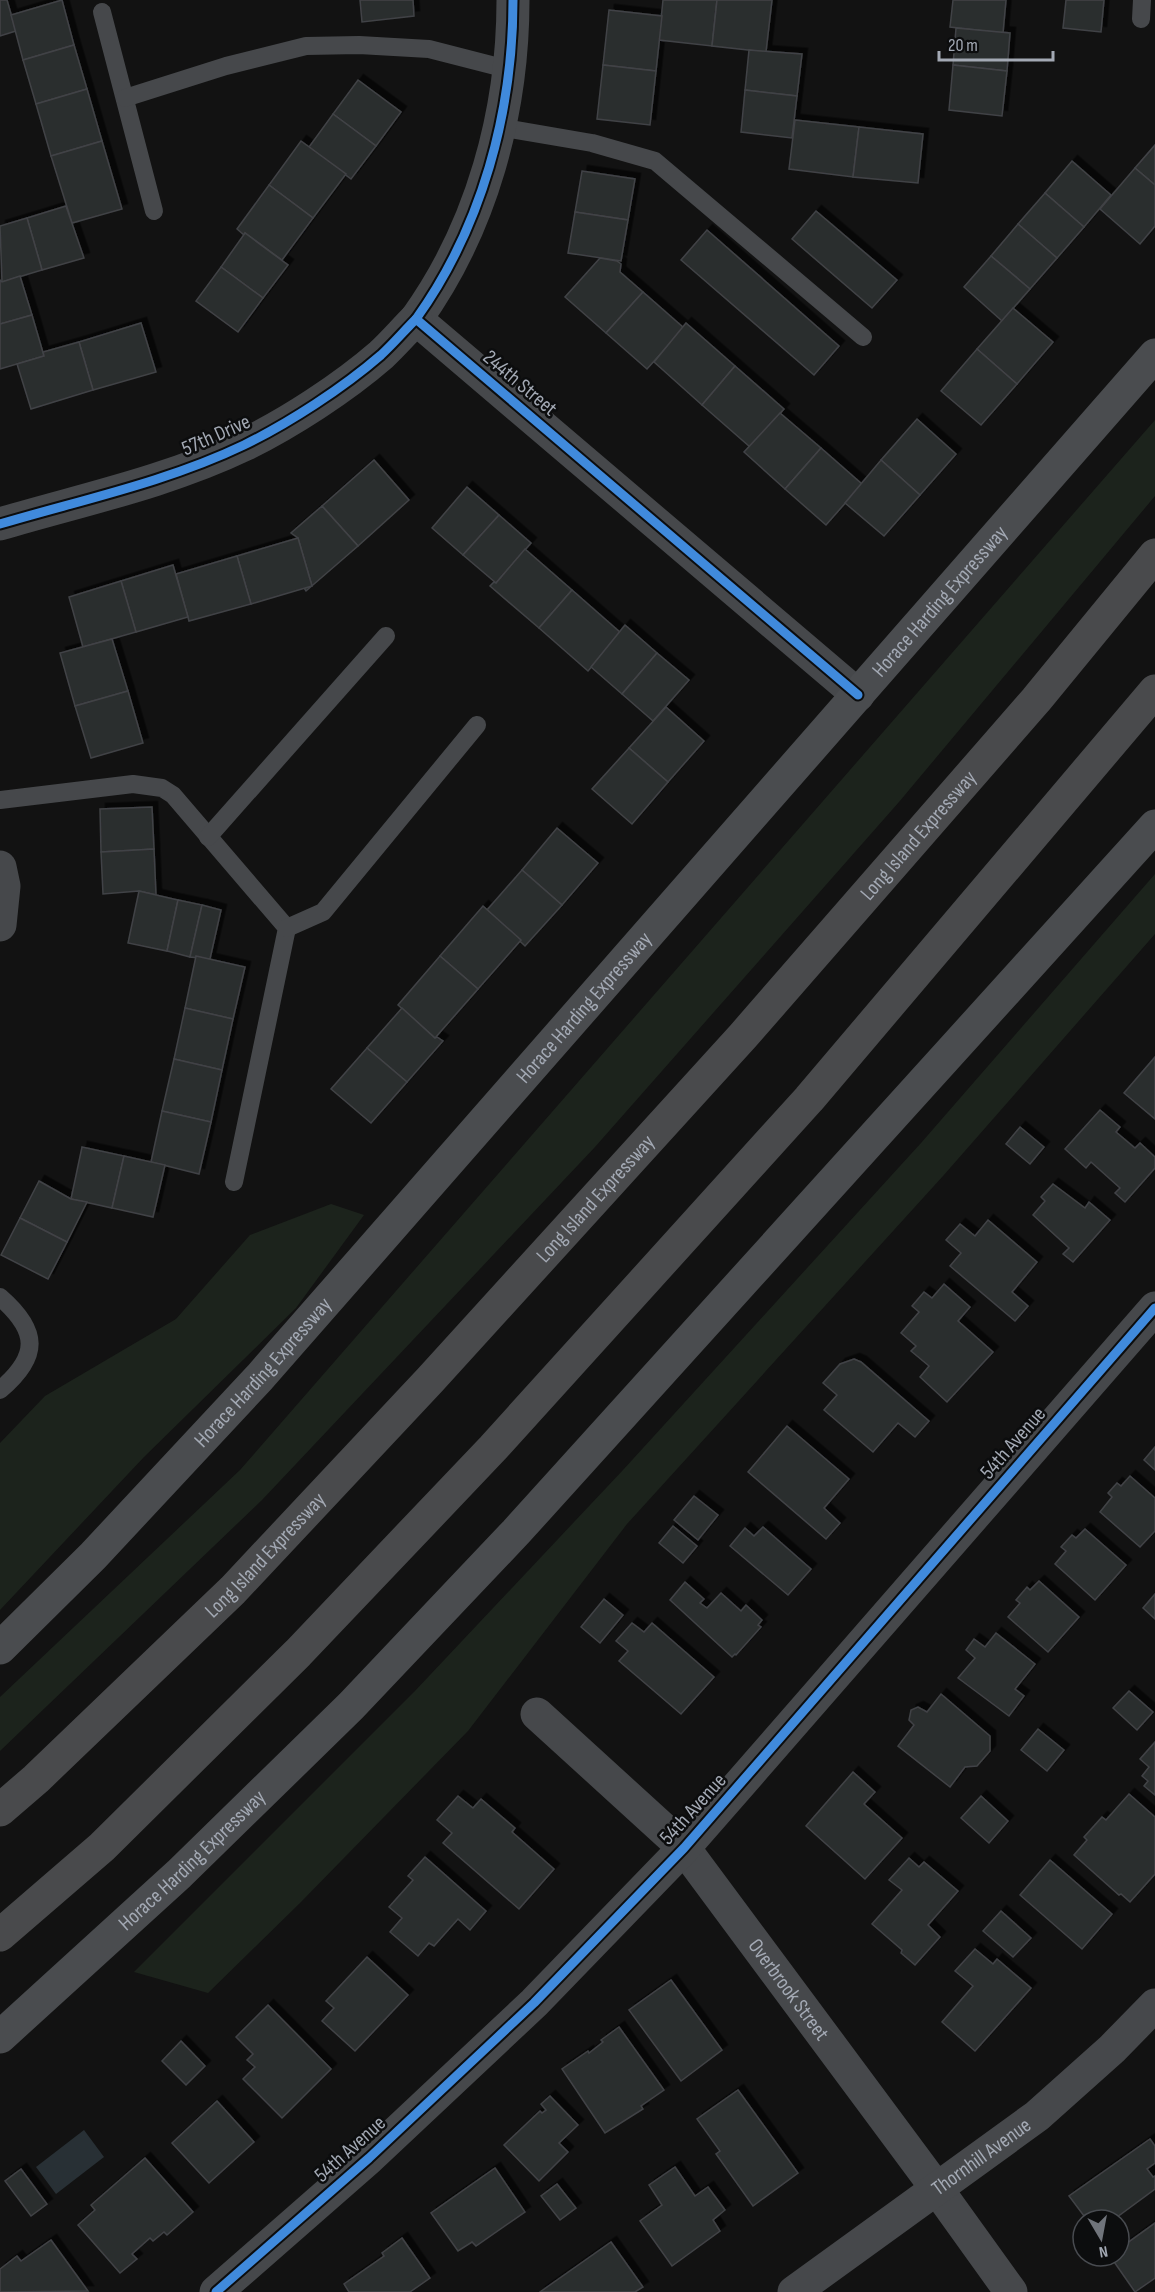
<svg xmlns="http://www.w3.org/2000/svg" width="1155" height="2292" font-family="'Sofia Sans Condensed',sans-serif">
  <style>
    .green { fill: #1c231c }
    .water { fill: #283035 }
    .building { fill: #2c2d2e; stroke: #414346; stroke-width: 1.5; filter: url(#shadow) }
    .lines { fill: none; stroke-linecap: round; stroke-linejoin: round }
    .lane { stroke: #46484b; stroke-width: 18 }
    .street { stroke: #46484b; stroke-width: 33 }
    .secondary { stroke: #4a4c4f; stroke-width: 33 }
    .highway { stroke: #494a4c; stroke-width: 33 }
    .cycleway-casing { stroke: #0c0d0e; stroke-width: 13 }
    .cycleway { stroke: #408adc; stroke-width: 9 }
    .labels { text-anchor: middle; dominant-baseline: central; stroke-width: 5; stroke-linejoin: round; paint-order: stroke }
    .street-label { font-size: 21px; fill: #a3a9b4; stroke: #0c0d0e }
  </style>
  <defs>
    <filter id="shadow"><feDropShadow dx="5.5" dy="-5.5" stdDeviation="0" flood-color="#0009"/></filter>
  </defs>
  <rect width="100%" height="100%" fill="#121212"/>
  <g class="green">
    <path d="M1155 420V496L899 802 595 1147 262 1500 0 1751V1697L240 1470Z"/>
    <path d="M1155 874V934L943 1176 627 1524 468 1731 300 1903 208 1993 134 1972 414 1692 623 1470 921 1143Z"/>
    <path d="M331 1204 364 1215 296 1308 144 1457 0 1610V1443L45 1396 176 1319 250 1235Z"/>
  </g>
  <path class="water" d="M84 2130 104 2157 56 2194 36 2167Z"/>
  <g class="building">
    <path d="M0 0H7L16 31 0 36Z"/>
    <path d="M62 0 74 45 23 60 11 15Z"/>
    <path d="M360 0H413L414 16 362 22Z"/>
    <path d="M663 0H717L712 46 659 40Z"/>
    <path d="M717 0H772L766 52 712 46Z"/>
    <path d="M953 0H1006L1003 33 950 27Z"/>
    <path d="M1066 0H1104L1101 32 1063 28Z"/>
    <path d="M609 10 662 16 656 71 603 65Z"/>
    <path d="M956 28 1010 33 1007 71 953 65Z"/>
    <path d="M74 45 87 89 36 104 23 60Z"/>
    <path d="M749 50 802 54 797 96 745 90Z"/>
    <path d="M603 65 656 71 650 125 597 119Z"/>
    <path d="M953 65 1007 71 1002 116 949 110Z"/>
    <path d="M358 80 401 112 376 146 333 114Z"/>
    <path d="M87 89 102 141 51 156 36 104Z"/>
    <path d="M745 90 797 96 792 138 741 132Z"/>
    <path d="M333 114 376 146 351 179 309 147Z"/>
    <path d="M795 120 859 127 853 177 789 169Z"/>
    <path d="M859 127 923 134 918 183 853 177Z"/>
    <path d="M102 141 122 209 72 223 51 156Z"/>
    <path d="M301 141 346 174 313 218 269 185Z"/>
    <path d="M1155 145V185L1135 168Z"/>
    <path d="M1072 161 1111 195 1084 227 1045 193Z"/>
    <path d="M1135 168 1155 185V226L1140 244 1100 209Z"/>
    <path d="M582 171 635 179 628 220 575 212Z"/>
    <path d="M269 185 313 218 282 260 245 233 244 235 237 229Z"/>
    <path d="M1045 193 1084 227 1057 258 1018 224Z"/>
    <path d="M66 206 84 258 42 270 27 218Z"/>
    <path d="M816 211 897 280 872 308 792 239Z"/>
    <path d="M575 212 628 220 621 261 568 253Z"/>
    <path d="M27 218 42 270 2 282 0 226Z"/>
    <path d="M1018 224 1057 258 1030 289 991 256Z"/>
    <path d="M707 230 839 346 814 375 681 260Z"/>
    <path d="M245 233 288 265 263 298 221 267Z"/>
    <path d="M991 256 1030 289 1002 321 964 287Z"/>
    <path d="M600 258 617 261 621 264 620 272 643 292 606 333 565 297Z"/>
    <path d="M221 267 263 298 238 332 196 301Z"/>
    <path d="M20 276 32 315 0 324V280L2 282Z"/>
    <path d="M643 292 684 328 647 369 606 333Z"/>
    <path d="M1013 308 1053 342 1017 384 977 349Z"/>
    <path d="M32 315 44 356 0 369V324Z"/>
    <path d="M141 323 156 372 93 390 79 342Z"/>
    <path d="M686 323 735 366 702 405 654 362Z"/>
    <path d="M79 342 93 390 31 409 17 364 44 356 43 352Z"/>
    <path d="M977 349 1017 384 981 425 941 391Z"/>
    <path d="M735 366 784 409 750 447 702 405Z"/>
    <path d="M780 413 821 448 785 489 744 452Z"/>
    <path d="M917 419 956 454 920 495 881 460Z"/>
    <path d="M821 448 862 484 826 525 785 489Z"/>
    <path d="M374 460 409 500 358 546 322 506Z"/>
    <path d="M881 460 920 495 884 536 845 503Z"/>
    <path d="M467 487 499 515 463 555 432 528Z"/>
    <path d="M322 506 358 546 306 591 304 588 312 586 298 538 291 533Z"/>
    <path d="M499 515 531 543 496 583 463 555Z"/>
    <path d="M298 538 312 586 251 604 237 556Z"/>
    <path d="M525 549 572 590 539 628 490 586 494 582 496 583Z"/>
    <path d="M237 556 251 604 189 621 176 574Z"/>
    <path d="M173 565 188 617 136 632 121 581Z"/>
    <path d="M121 581 136 632 83 647 69 597Z"/>
    <path d="M572 590 621 633 588 671 539 628Z"/>
    <path d="M625 625 657 653 622 694 591 667Z"/>
    <path d="M112 639 128 691 75 706 60 653Z"/>
    <path d="M657 653 689 680 653 721 622 694Z"/>
    <path d="M128 691 143 743 91 758 75 706Z"/>
    <path d="M666 707 704 741 668 782 629 748Z"/>
    <path d="M629 748 668 782 632 824 592 789Z"/>
    <path d="M152 807 154 849 101 852 100 809Z"/>
    <path d="M557 828 598 863 562 905 522 870Z"/>
    <path d="M154 849 156 895 139 891 103 894 101 852Z"/>
    <path d="M522 870 562 905 525 946 487 910Z"/>
    <path d="M139 891 178 900 167 951 128 943Z"/>
    <path d="M178 900 202 905 190 957 167 951Z"/>
    <path d="M202 905 221 910 210 959 190 957Z"/>
    <path d="M483 906 521 940 478 989 440 956Z"/>
    <path d="M196 956 245 967 233 1019 185 1008Z"/>
    <path d="M440 956 478 989 435 1038 398 1005Z"/>
    <path d="M185 1008 233 1019 222 1070 174 1059Z"/>
    <path d="M402 1008 435 1038 437 1037 443 1041 407 1082 367 1048Z"/>
    <path d="M367 1048 407 1082 371 1123 331 1089Z"/>
    <path d="M1155 1057V1119L1124 1093Z"/>
    <path d="M174 1059 222 1070 211 1122 162 1111Z"/>
    <path d="M1100 1110 1120 1127 1116 1132 1135 1148 1140 1143 1155 1157V1168L1125 1202 1115 1193 1120 1188 1091 1162 1086 1168 1065 1149Z"/>
    <path d="M162 1111 211 1122 199 1174 151 1162Z"/>
    <path d="M1020 1127 1044 1147 1030 1164 1006 1144Z"/>
    <path d="M82 1147 124 1156 112 1208 71 1199Z"/>
    <path d="M124 1156 165 1165 153 1217 112 1208Z"/>
    <path d="M39 1181 71 1199 87 1202 67 1242 20 1218Z"/>
    <path d="M1053 1184 1085 1208 1089 1202 1110 1220 1073 1262 1063 1254 1069 1248 1033 1215 1045 1201 1041 1197Z"/>
    <path d="M20 1218 67 1242 48 1279 1 1255Z"/>
    <path d="M988 1220 1037 1262 1012 1292 1028 1306 1015 1321 950 1266 961 1253 946 1240 960 1224 975 1236Z"/>
    <path d="M944 1284 970 1307 958 1321 993 1352 947 1402 920 1377 929 1366 911 1351 916 1346 901 1333 919 1312 912 1306 924 1292 932 1298Z"/>
    <path d="M854 1359 861 1362 929 1421 915 1437 898 1423 873 1452 824 1410 837 1395 823 1383 840 1364Z"/>
    <path d="M787 1426 849 1479 824 1508 840 1523 826 1539 748 1472Z"/>
    <path d="M1155 1447V1470L1144 1460Z"/>
    <path d="M1130 1476 1155 1498V1531L1140 1547 1100 1512 1112 1497 1108 1493 1117 1483 1121 1486Z"/>
    <path d="M694 1496 718 1515 698 1540 674 1520Z"/>
    <path d="M673 1526 697 1546 683 1563 659 1543Z"/>
    <path d="M763 1527 811 1569 788 1595 730 1546 745 1528 754 1536Z"/>
    <path d="M1085 1529 1126 1565 1095 1600 1055 1564 1066 1551 1061 1547 1072 1535 1076 1538Z"/>
    <path d="M1039 1581 1079 1617 1048 1652 1008 1617 1020 1603 1016 1600 1027 1587 1030 1590Z"/>
    <path d="M685 1582 704 1599 700 1603 707 1608 721 1593 741 1611 746 1605 762 1620 758 1625 761 1627 736 1655 735 1654 732 1657 670 1600Z"/>
    <path d="M1155 1594V1619L1143 1608Z"/>
    <path d="M604 1599 623 1615 600 1643 581 1627Z"/>
    <path d="M632 1623 644 1632 652 1623 714 1677 681 1714 619 1661 628 1651 616 1641Z"/>
    <path d="M996 1633 1035 1664 1015 1689 1024 1696 1009 1716 958 1678 975 1658 966 1650 974 1639 985 1647Z"/>
    <path d="M1129 1691 1153 1712 1137 1730 1113 1708Z"/>
    <path d="M941 1694 990 1736V1751L977 1766 965 1767 950 1787 898 1746 914 1725 909 1720 911 1710 918 1707 927 1712Z"/>
    <path d="M1038 1729 1064 1750 1047 1771 1021 1750Z"/>
    <path d="M1155 1742V1795L1144 1786 1148 1781 1142 1776 1149 1767 1140 1759Z"/>
    <path d="M853 1772 875 1792 864 1804 902 1838 865 1879 806 1826Z"/>
    <path d="M1129 1794 1155 1817V1874L1130 1902 1121 1894 1119 1895 1074 1855 1087 1840 1084 1837 1102 1817 1106 1820Z"/>
    <path d="M458 1796 473 1808 481 1799 515 1828 512 1832 554 1869 519 1909 443 1843 452 1833 437 1820Z"/>
    <path d="M981 1796 1008 1821 989 1843 961 1818Z"/>
    <path d="M425 1857 486 1911 470 1930 458 1919 434 1946 429 1943 418 1956 390 1932 402 1918 389 1907 413 1880 408 1876Z"/>
    <path d="M909 1858 919 1867 924 1862 958 1891 928 1925 940 1937 915 1965 901 1953 902 1950 872 1924 902 1890 889 1880Z"/>
    <path d="M1050 1860 1112 1914 1082 1949 1020 1895Z"/>
    <path d="M1001 1911 1031 1938 1013 1957 983 1931Z"/>
    <path d="M975 1949 993 1964 997 1959 1031 1988 975 2051 942 2022 973 1986 955 1971Z"/>
    <path d="M367 1957 408 1995 355 2051 322 2021 334 2008 326 2001Z"/>
    <path d="M671 1980 722 2050 681 2081 629 2010Z"/>
    <path d="M268 2005 331 2069 282 2118 243 2079 255 2067 247 2060 253 2054 236 2037Z"/>
    <path d="M619 2027 664 2090 641 2106 643 2109 605 2133 562 2069 588 2051 589 2053 603 2042 601 2040Z"/>
    <path d="M181 2041 205 2066 186 2085 162 2061Z"/>
    <path d="M738 2090 798 2173 753 2206 716 2154 720 2151 697 2119Z"/>
    <path d="M550 2096 578 2125 559 2143 568 2152 539 2181 504 2145 540 2111 542 2113 546 2110 541 2104Z"/>
    <path d="M217 2101 254 2142 209 2183 172 2143Z"/>
    <path d="M1150 2139 1155 2146V2163L1147 2169 1153 2177 1155 2176V2189L1113 2220H1087L1069 2196Z"/>
    <path d="M145 2158 193 2212 167 2235 164 2232 153 2241 150 2238 132 2254 137 2259 120 2273 78 2225 95 2210 91 2205Z"/>
    <path d="M675 2167 695 2196 708 2187 725 2210 713 2220 720 2231 672 2266 640 2221 662 2205 649 2185Z"/>
    <path d="M495 2168 525 2212 476 2246 472 2242 458 2251 431 2213Z"/>
    <path d="M21 2169 47 2204 31 2216 5 2181Z"/>
    <path d="M557 2184 576 2208 560 2220 541 2196Z"/>
    <path d="M1155 2223V2278L1135 2292 1110 2256H1119V2249Z"/>
    <path d="M402 2238 430 2278 410 2292H349L344 2284 384 2256 382 2253Z"/>
    <path d="M51 2240 88 2291 0 2292V2269L17 2256 21 2261Z"/>
    <path d="M611 2242 643 2287 635 2292H540Z"/>
  </g>
  <g class="lines">
    <g class="lane">
      <path d="M102 12 154 211"/>
      <path d="M1141 19 1142 0"/>
      <path d="M125 98 226 66 306 46 359 45 429 49 511 70"/>
      <path d="M499 127 592 143 655 161 863 337"/>
      <path d="M0 800 133 784 162 788 173 795 287 928 234 1182"/>
      <path d="M208 837 386 636"/>
      <path d="M287 928 323 912 477 725"/>
      <path d="M0 1297C39 1331 40 1356 0 1390"/>
    </g>
    <g class="street">
      <path d="M513 0C513 112 482 227 416 319L858 695"/>
      <path d="M0 524C81 500 167 482 244 445 289 423 343 388 381 355 393 344 404 331 416 319"/>
      <path d="M0 867 4 886 0 925"/>
      <path id="s1" d="M537 1714 684 1848 937 2189 1011 2292"/>
      <path d="M216 2292 369 2158 534 2003 684 1848 1155 1308"/>
      <path id="s2" d="M794 2292 1037 2116 1112 2049 1155 2005"/>
    </g>
    <g class="secondary">
      <path id="s3" d="M0 1648 93 1556 260 1377 1155 355"/>
      <path id="s4" d="M0 2037 179 1874 351 1706 516 1532 1155 826"/>
    </g>
    <g class="highway">
      <path id="s5" d="M0 1810 36 1779 233 1590 430 1380 743 1036 1036 700 1155 555"/>
      <path d="M0 1935 102 1847 298 1653 493 1448 809 1099 1155 691"/>
    </g>
    <defs>
      <g id="cycleway">
        <path d="M513 0C513 112 482 227 416 319L858 695"/>
        <path d="M0 524C81 500 167 482 244 445 289 423 343 388 381 355 393 344 404 331 416 319"/>
        <path d="M216 2292 369 2158 534 2003 684 1848 1155 1308"/>
      </g>
    </defs>
    <use href="#cycleway" class="cycleway-casing"/>
    <use href="#cycleway" class="cycleway"/>
  </g>
  <g class="labels">
    <g class="street-label">
      <text transform="translate(520 383) rotate(40)">244th Street</text>
      <text transform="translate(216 435) rotate(-24)">57th Drive</text>
      <text stroke="none"><textPath href="#s3" startOffset="1407">Horace Harding Expressway</textPath></text>
      <text stroke="none"><textPath href="#s5" startOffset="1340">Long Island Expressway</textPath></text>
      <text stroke="none"><textPath href="#s3" startOffset="867">Horace Harding Expressway</textPath></text>
      <text stroke="none"><textPath href="#s5" startOffset="854">Long Island Expressway</textPath></text>
      <text stroke="none"><textPath href="#s3" startOffset="381">Horace Harding Expressway</textPath></text>
      <text transform="translate(1013 1443) rotate(-49)">54th Avenue</text>
      <text stroke="none"><textPath href="#s5" startOffset="368">Long Island Expressway</textPath></text>
      <text transform="translate(693 1809) rotate(-48)">54th Avenue</text>
      <text stroke="none"><textPath href="#s4" startOffset="261">Horace Harding Expressway</textPath></text>
      <text stroke="none"><textPath href="#s1" startOffset="375">Overbrook Street</textPath></text>
      <text transform="translate(350 2149) rotate(-42)">54th Avenue</text>
      <text stroke="none"><textPath href="#s2" startOffset="231">Thornhill Avenue</textPath></text>
    </g>
  </g>
  <g transform="translate(1101 2238) rotate(170)"><circle r="28" fill="#0c0d0e" stroke="#484b50" stroke-width="1.5"/>
  <path d="M0-4.5L10 22L0 15L-10 22Z" fill="#70747b"/>
  <text y="-9" font-size="16" font-weight="bold" text-anchor="middle" fill="#a3a9b4">N</text>
  </g>
  <path d="M939 51v9h114v-9" fill="none" stroke="#a3a9b4" stroke-width="3"/>
  <text x="948" y="51" font-size="18" fill="#a3a9b4" stroke="#0c0d0e" stroke-width="4.5" paint-order="stroke">20 m</text>
</svg>
